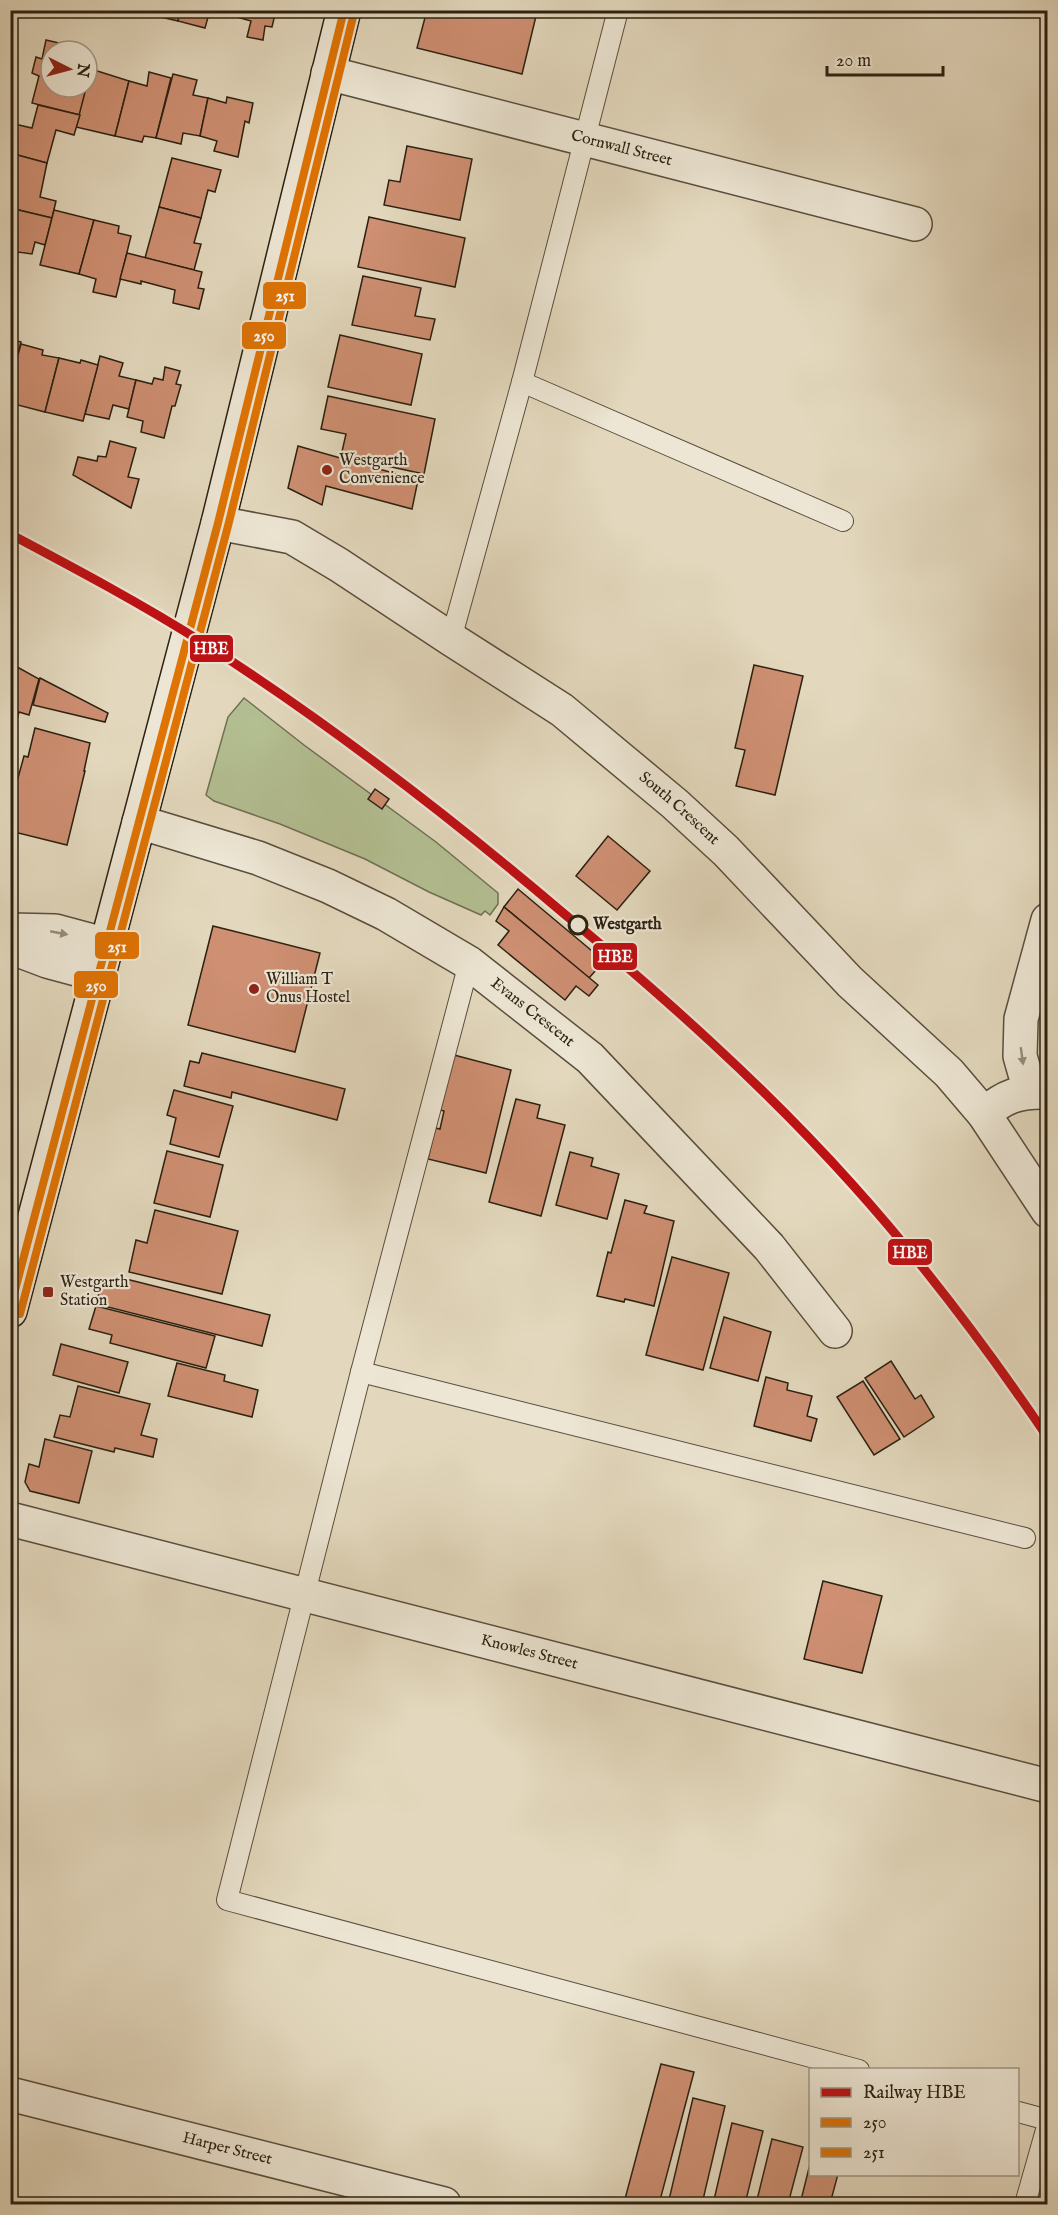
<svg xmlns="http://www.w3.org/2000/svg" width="1058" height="2215" font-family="'IM FELL English',serif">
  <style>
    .green { fill: #b3bf92; stroke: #6f7052; stroke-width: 1.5 }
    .building { fill: #ce8f72; stroke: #2b2011; stroke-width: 1.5 }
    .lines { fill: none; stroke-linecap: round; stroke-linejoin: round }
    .service-casing { stroke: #594e3c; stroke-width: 22 }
    .minor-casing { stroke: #594e3c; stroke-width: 36 }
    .secondary-casing { stroke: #2b2011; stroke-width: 36 }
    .service { stroke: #ede6d4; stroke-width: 20 }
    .minor { stroke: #ede6d4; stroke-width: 33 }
    .secondary { stroke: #ede6d4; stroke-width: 33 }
    .bus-1-casing { stroke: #ede6d4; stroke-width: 12 }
    .bus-2-casing { stroke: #ede6d4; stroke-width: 12 }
    .bus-1 { stroke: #df7303; stroke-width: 8 }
    .bus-2 { stroke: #df7303; stroke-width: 8 }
    .rail-1-casing { stroke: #ede6d4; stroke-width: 14 }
    .rail-1 { stroke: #be1014; stroke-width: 9 }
    .oneway { fill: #968d7c }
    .poi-dot { fill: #8f2418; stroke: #ede6d4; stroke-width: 2 }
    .stop-dot { fill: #ede6d4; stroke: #2b2011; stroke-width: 3 }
    .labels { text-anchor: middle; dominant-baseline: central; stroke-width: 4.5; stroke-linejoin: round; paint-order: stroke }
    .street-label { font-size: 16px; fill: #2b2011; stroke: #ede6d4 }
    .poi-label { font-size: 16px; fill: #2b2011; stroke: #ede6d4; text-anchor: start }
    .stop-label { font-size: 16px; font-weight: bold; fill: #2b2011; stroke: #ede6d4; text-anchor: start }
    .line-badge { stroke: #ede6d4; stroke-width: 2 }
    .badge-label { font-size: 16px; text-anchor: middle; font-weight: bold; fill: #fff }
  </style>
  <rect width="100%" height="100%" fill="#e3d8bd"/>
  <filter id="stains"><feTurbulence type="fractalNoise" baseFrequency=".00333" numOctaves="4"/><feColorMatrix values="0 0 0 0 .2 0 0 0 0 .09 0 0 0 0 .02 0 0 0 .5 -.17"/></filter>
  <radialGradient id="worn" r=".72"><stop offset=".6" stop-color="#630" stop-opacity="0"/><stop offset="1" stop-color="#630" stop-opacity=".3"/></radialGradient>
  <path class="green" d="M244 698 304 745 436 842 498 893V904L490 915 485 911 481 915 429 892 365 859 280 824 214 801 206 795 228 717Z"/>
  <g class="building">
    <path d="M149 10H180L178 21 148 14Z"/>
    <path d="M180 10H210L205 28 178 21Z"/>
    <path d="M227 10H276L272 27 265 26 263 40 247 37 251 21 226 14Z"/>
    <path d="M427 10 537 12 522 74 417 48Z"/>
    <path d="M46 40 72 46 70 51H51V87H75L86 90 80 115 32 103 39 76 32 73 36 57 42 59Z"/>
    <path d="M91 69 129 81 115 136 76 127Z"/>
    <path d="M149 72 171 78 156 138 144 136 142 142 115 136 129 81 147 86Z"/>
    <path d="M173 74 197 80 193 95 208 98 200 136 183 133 181 144 156 138Z"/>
    <path d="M227 97 253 103 249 123 245 121 238 157 214 151 217 141 200 136 208 98 226 103Z"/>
    <path d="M38 105 80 115 74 135 56 130 47 163 10 153V123L32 128Z"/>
    <path d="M407 146 472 159 460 220 384 205 389 180 400 182Z"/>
    <path d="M10 153 47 163 40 197 56 201 52 218 11 208 16 187 10 185Z"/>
    <path d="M172 158 221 170 215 192 208 190 201 218 159 207Z"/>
    <path d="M159 207 201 218 194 243 201 244 194 270 145 258Z"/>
    <path d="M10 208 52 218 45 245 35 242 32 254 18 252 14 270 10 269Z"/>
    <path d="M54 210 94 220 79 274 40 265Z"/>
    <path d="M369 217 465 238 455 287 358 267Z"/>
    <path d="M94 220 119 226 118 233 131 236 116 297 93 292 96 279 79 274Z"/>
    <path d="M127 253 202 272 198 288 204 289 199 309 173 303 175 290 141 281V284L120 279Z"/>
    <path d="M363 276 421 288 415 316 435 319 430 340 352 325Z"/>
    <path d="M340 335 422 354 411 405 328 387Z"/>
    <path d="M10 339 21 342 10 384Z"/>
    <path d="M21 344 43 350 42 355 59 358 45 412 10 403V384Z"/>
    <path d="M100 356 123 363 119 376 136 380 129 409 113 405 109 419 85 414Z"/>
    <path d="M59 358 80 363 81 360 98 365 83 421 45 412Z"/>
    <path d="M165 367 180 371 176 384 181 385 175 406H172L164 438 141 432 143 421 127 417 136 380 152 384 154 378 163 380Z"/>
    <path d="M328 396 435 419 424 474 341 456 346 434 321 429Z"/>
    <path d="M110 441 136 448 128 477 139 479 131 508 73 475 78 457 97 461 98 456 106 457Z"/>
    <path d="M298 446 418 480 412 509 326 486 322 505 288 488Z"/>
    <path d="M10 663 39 679 29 715 19 712 10 745Z"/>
    <path d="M754 665 803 676 775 795 736 786 745 750 735 748Z"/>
    <path d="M40 678 108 713 105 722 33 705Z"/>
    <path d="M35 728 90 743 84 771H85L67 845 10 831V807L24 756 28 757Z"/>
    <path d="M375 789 389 799 382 809 368 799Z"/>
    <path d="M608 836 650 871 617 910 576 876Z"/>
    <path d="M518 889 604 961 589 978 504 907Z"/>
    <path d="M504 907 598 985 589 996 576 986 565 1000 498 945 509 931 496 921Z"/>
    <path d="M213 926 320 953 295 1052 188 1025Z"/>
    <path d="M202 1053 345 1089 337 1120 232 1092 231 1098 184 1086 190 1061 199 1063Z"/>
    <path d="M454 1055 511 1070 486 1173 428 1159 435 1128 440 1129 444 1111 440 1110Z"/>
    <path d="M174 1090 233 1106 219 1157 170 1144 176 1118 167 1115Z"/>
    <path d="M516 1099 540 1105 537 1118 565 1125 541 1216 489 1202Z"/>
    <path d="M167 1151 223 1165 210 1217 154 1203Z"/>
    <path d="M570 1152 593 1158 591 1166 619 1174 607 1219 556 1205Z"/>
    <path d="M625 1200 647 1206 644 1213 674 1221 654 1306 625 1299 624 1302 597 1296 608 1252 611 1253Z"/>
    <path d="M155 1210 238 1231 222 1294 129 1272 136 1240 147 1243Z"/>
    <path d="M672 1257 729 1273 703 1370 646 1355Z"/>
    <path d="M126 1279 270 1315 262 1346 96 1304 102 1281 124 1287Z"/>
    <path d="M96 1306 215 1336 206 1368 110 1343 112 1335 89 1329Z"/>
    <path d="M724 1317 771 1332 758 1381 710 1368Z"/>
    <path d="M61 1344 128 1362 119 1393 53 1375Z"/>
    <path d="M891 1361 915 1399 921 1395 934 1417 904 1437 865 1378Z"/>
    <path d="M177 1363 225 1375 224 1381 258 1390 252 1417 168 1396Z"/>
    <path d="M766 1377 788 1383 787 1390 812 1396 807 1416 817 1419 811 1441 754 1426Z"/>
    <path d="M863 1381 900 1439 874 1455 837 1397Z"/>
    <path d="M78 1386 150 1404 141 1435 157 1439 153 1457 115 1448 114 1452 54 1437 60 1415 70 1417Z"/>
    <path d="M45 1439 92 1451 79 1503 30 1491 25 1482 29 1464 39 1467Z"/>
    <path d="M823 1581 882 1596 862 1673 804 1659Z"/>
    <path d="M661 2064 694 2072 659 2204H646L625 2199Z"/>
    <path d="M693 2098 725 2106 702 2204H668Z"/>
    <path d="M732 2123 763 2131 745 2204H713Z"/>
    <path d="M772 2139 803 2147 788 2204H756Z"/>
    <path d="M810 2164V2174H838L830 2204H800Z"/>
  </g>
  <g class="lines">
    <defs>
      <g id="service">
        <path d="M522 382 843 521"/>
        <path d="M451 639 522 382 618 10"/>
        <path d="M469 963 361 1372 227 1900 859 2070"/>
        <path d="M361 1372 1025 1538"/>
        <path d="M1018 2112 1048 2120"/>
        <path d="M1025 2204 1048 2123"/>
      </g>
      <g id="minor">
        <path id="s1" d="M328 73 915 224"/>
        <path id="s2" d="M218 523 292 537 339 565 451 639 562 710 675 804 726 851 850 982 949 1073 984 1114 1048 1211"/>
        <path id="s3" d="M139 822 258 858 328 886 386 914 469 963 590 1058 769 1247 835 1331"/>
        <path d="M10 930 55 931 107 945"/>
        <path d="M10 947 47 961 99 975"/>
        <path d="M1030 1091 1020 1056 1021 1019 1048 920"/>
        <path d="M984 1114C1005 1096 1019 1091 1048 1092"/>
        <path id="s4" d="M10 1519 1048 1786"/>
        <path id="s5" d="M10 2094 444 2204"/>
      </g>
      <path id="secondary" d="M10 1311 218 523 344 10"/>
    </defs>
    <use href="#service" class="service-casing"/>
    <use href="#minor" class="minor-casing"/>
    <use href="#secondary" class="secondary-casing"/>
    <use href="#service" class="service"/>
    <use href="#minor" class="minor"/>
    <use href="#secondary" class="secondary"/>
    <defs>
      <path id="bus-1" d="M10 1309 218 523 344 10"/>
      <path id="bus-2" d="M20 1314 228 526 354 13"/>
    </defs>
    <use href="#bus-1" class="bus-1-casing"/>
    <use href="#bus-2" class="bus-2-casing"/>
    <use href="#bus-1" class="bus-1"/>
    <use href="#bus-2" class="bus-2"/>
    <defs>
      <path id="rail-1" d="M10 534C76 569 142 604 205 644 330 724 449 816 562 912 664 997 763 1085 852 1184 924 1264 988 1349 1048 1438"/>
    </defs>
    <use href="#rail-1" class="rail-1-casing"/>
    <use href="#rail-1" class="rail-1"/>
  </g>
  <defs><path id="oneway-solid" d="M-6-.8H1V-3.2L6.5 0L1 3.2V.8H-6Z" transform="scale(1.5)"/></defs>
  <g class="oneway">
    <use href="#oneway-solid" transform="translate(59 933) rotate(11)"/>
    <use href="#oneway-solid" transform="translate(1022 1056) rotate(82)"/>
  </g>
  <g class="poi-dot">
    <circle cx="327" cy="470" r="6"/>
    <circle cx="254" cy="989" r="6"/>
    <rect x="42" y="1286" width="12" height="12" rx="3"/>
  </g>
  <circle class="stop-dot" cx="578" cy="925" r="9"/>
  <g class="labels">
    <g class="street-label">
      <text stroke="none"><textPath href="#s1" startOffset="303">Cornwall Street</textPath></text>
      <text stroke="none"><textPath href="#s2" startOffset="549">South Crescent</textPath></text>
      <text stroke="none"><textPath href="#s3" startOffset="441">Evans Crescent</textPath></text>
      <text stroke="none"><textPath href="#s4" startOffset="536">Knowles Street</textPath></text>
      <text stroke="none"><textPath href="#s5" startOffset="224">Harper Street</textPath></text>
    </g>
    <g class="poi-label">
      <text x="339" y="461">Westgarth<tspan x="339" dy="18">Convenience</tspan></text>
      <text x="266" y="980">William T<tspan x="266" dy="18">Onus Hostel</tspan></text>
      <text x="60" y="1283">Westgarth<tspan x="60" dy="18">Station</tspan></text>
    </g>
    <g class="stop-label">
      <text x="593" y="925">Westgarth</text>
    </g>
  </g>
  <g class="line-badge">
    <rect x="262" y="281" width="45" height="29" rx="6" fill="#df7303"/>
    <rect x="241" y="321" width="46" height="29" rx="6" fill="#df7303"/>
    <rect x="189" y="634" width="45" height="29" rx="6" fill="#be1014"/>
    <rect x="94" y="931" width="46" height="29" rx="6" fill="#df7303"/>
    <rect x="592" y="942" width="46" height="29" rx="6" fill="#be1014"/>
    <rect x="73" y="970" width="46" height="29" rx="6" fill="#df7303"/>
    <rect x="887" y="1238" width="46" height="28" rx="6" fill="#be1014"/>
  </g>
  <g class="badge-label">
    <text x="285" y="301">251</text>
    <text x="264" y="341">250</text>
    <text x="211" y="654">HBE</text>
    <text x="117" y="952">251</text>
    <text x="615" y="962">HBE</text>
    <text x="96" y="991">250</text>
    <text x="910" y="1258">HBE</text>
  </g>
  <rect width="1058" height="2215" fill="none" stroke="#e3d8bd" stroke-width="36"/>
  <rect x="12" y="12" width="1034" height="2191" fill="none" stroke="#2b2011" stroke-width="3"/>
  <rect x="18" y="18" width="1022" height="2179" fill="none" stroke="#2b2011" stroke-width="1.5"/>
  <rect x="809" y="2068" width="210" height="108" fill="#ede6d4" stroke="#9f9786" stroke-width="1.5"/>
  <rect x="821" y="2088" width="30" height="9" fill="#be1014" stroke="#9f9786" stroke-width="1.5"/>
  <text x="863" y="2098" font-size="18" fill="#2b2011">Railway HBE</text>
  <rect x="821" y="2118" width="30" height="9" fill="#df7303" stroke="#9f9786" stroke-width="1.5"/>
  <text x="863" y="2128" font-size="18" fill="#2b2011">250</text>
  <rect x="821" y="2148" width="30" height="9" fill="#df7303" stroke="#9f9786" stroke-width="1.5"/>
  <text x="863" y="2158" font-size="18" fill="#2b2011">251</text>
  <g transform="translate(69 69) rotate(96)"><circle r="28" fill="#ede6d4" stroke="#9f9786" stroke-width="1.5"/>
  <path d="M0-4.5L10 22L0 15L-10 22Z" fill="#8f2418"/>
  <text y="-9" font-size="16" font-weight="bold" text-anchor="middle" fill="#2b2011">N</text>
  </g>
  <path d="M827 66v9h116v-9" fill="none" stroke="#2b2011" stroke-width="3"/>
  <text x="836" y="66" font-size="18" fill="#2b2011" stroke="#ede6d4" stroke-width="4.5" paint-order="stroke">20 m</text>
  <rect width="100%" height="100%" filter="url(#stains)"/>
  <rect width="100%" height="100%" fill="url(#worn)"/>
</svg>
